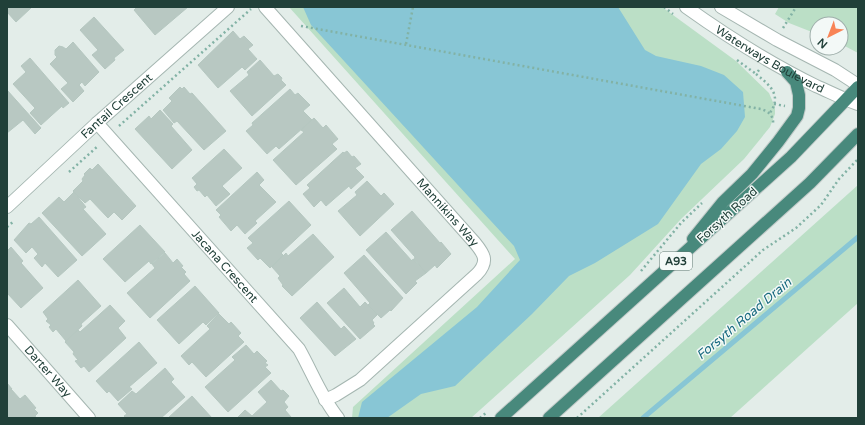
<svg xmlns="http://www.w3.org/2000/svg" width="865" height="425" font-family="'Varela Round',sans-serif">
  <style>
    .green { fill: #bbdfc6 }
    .water { fill: #88c6d5 }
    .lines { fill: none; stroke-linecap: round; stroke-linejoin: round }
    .stream { stroke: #88c6d5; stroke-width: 5 }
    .building { fill: #b8c8c2; stroke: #b5c7c0 }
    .minor-casing { stroke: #a5b6b1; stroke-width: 14 }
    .trunk-casing { stroke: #c1cac8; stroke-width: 14 }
    .path { stroke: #82b2a5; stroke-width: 2.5; stroke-dasharray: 2 3; stroke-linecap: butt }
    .minor { stroke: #fff; stroke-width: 12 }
    .trunk { stroke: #48897c; stroke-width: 12 }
    .labels { text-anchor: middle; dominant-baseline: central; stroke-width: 3; stroke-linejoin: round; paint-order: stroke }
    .shield { fill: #f3f9f7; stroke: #607872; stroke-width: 1 }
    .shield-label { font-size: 11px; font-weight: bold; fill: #214039 }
    .street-label { font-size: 12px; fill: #214039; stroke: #f3f9f7 }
    .water-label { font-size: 13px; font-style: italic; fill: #186a7f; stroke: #f3f9f7 }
  </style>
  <rect width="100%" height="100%" fill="#e3ede9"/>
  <g class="green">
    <path d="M289 7H662L736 61 769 93 775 107V114L770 127 744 159 681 219 630 275 471 418H352L353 407 515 259Z"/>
    <path d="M779 7H858V53L841 44V24H817V34L789 23 775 14Z"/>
    <path d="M858 185V303L730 418H598Z"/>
  </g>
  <path class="water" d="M303 7H618L645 50 656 56 701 66 724 75 743 92 745 117 737 131 721 149 701 164 658 224 595 263 569 276 532 314 455 386 421 394 387 418H358L362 402 477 307 520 260 514 246 311 25Z"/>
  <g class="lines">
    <path class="stream" d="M643 418 858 237"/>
  </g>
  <g class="building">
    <path d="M7 7H32L16 22 7 12Z"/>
    <path d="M137 7H188L155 35 134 10Z"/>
    <path d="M94 17 124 50 114 58 115 60 105 69 92 55 98 50 80 30Z"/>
    <path d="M233 31 240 39 244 36 253 45 248 49 257 59 245 70 242 67 218 88 198 65Z"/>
    <path d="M73 42 99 72 85 86 82 82 79 85 84 91 73 102 61 89 68 83 50 64 57 57 55 55V50L59 46 63 47 66 49Z"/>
    <path d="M30 58 69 103 63 108 62 106 41 125 30 113 35 108 13 84 26 72 21 66Z"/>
    <path d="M260 60 274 76 278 74 282 78 281 80 286 85 252 116 230 91 249 75 247 72Z"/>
    <path d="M180 87 182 89 184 87 190 94 192 93 226 131 204 150 177 121 174 123 163 110 172 101 169 98Z"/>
    <path d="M290 89 295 95 298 93 310 105 303 111 312 120 279 149 276 146 267 154 246 131 253 125 252 123Z"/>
    <path d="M7 90 41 128 35 134 23 120 7 133Z"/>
    <path d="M160 110 173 124 171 126 192 150 172 169 135 129 149 116 151 119Z"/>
    <path d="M314 118 323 128 326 125 338 139 332 144 337 149 296 185 273 160 304 132 301 130Z"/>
    <path d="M224 149 242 168 222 186 230 194 216 206 207 195 205 197 199 190 197 191 194 187 197 184 192 178Z"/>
    <path d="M347 151 352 157 354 156 361 164 355 168 364 177 351 189 349 186 326 206 321 200 314 207 303 194 310 188 307 185 343 152 344 153Z"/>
    <path d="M98 164 136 206 122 220 114 212 108 218 90 199 85 203 73 191 83 181 82 179 85 175 84 174 90 168 92 170Z"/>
    <path d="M257 172 264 180 259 185 276 202 255 221 257 223 245 234 237 225 231 231 219 217 221 215 216 210Z"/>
    <path d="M367 181 381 196 384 193 394 204 360 236 338 211 357 195 355 192Z"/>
    <path d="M74 192 86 207 83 209 106 234 82 256 42 213 59 197 64 202Z"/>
    <path d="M289 201 311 225 281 253 283 255 270 268 260 258 258 260 247 248 253 243 248 238Z"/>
    <path d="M412 211 440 243 441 242 451 254 437 268 435 265 426 273 414 259 415 257 391 230Z"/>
    <path d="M39 217 77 260 58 277 45 263 42 267 34 258 38 254 32 247 26 253 14 240 29 223 31 224Z"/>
    <path d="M140 225 165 252 151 264 149 261 125 282 103 259Z"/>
    <path d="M386 232 412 261 413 259 426 273 415 281 417 283 406 294 366 250Z"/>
    <path d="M313 234 334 257 292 296 282 286 283 285 278 278 280 276 272 267 286 253 288 256Z"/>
    <path d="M11 247 23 261 21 263 43 288 21 308 7 293V251Z"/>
    <path d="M165 253 173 263 177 259 183 266 181 267 186 272 184 274 190 281 150 318 127 293 155 268 152 264Z"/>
    <path d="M364 255 403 298 391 311 390 310 381 318 368 305 370 303 344 273Z"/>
    <path d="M78 280 101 306 81 324 82 326 66 341 56 329 53 332 49 327 51 325 46 321 48 319 43 312Z"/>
    <path d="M195 286 219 313 206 325 203 322 179 344 157 320Z"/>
    <path d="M344 288 360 307 365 302 377 315 372 320 374 323 373 324 375 326 360 339 327 303Z"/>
    <path d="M317 302 341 329 344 326 356 339 335 356 300 318Z"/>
    <path d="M110 305 125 321 118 328 126 338 89 372 84 366 81 368 75 361 78 360 73 354 74 352 65 342 78 330 80 332Z"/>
    <path d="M219 314 229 324 231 322 241 333 238 336 244 342 206 377 192 362 189 365 181 356 210 329 207 326Z"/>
    <path d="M139 342 157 363 129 387 132 389 118 401 109 391 107 393 96 381Z"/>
    <path d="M246 345 254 354 257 351 267 361 265 363 268 365 265 367 271 373 228 412 205 387 235 360 232 357Z"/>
    <path d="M165 368 174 379 171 382 185 397 161 418H126L124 416 127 414 118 404 132 391 136 394Z"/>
    <path d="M271 380 281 391 283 390 289 396 284 402 288 407 285 410 291 417 290 418H237L245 410 252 416 267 402 258 392Z"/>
    <path d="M7 383 12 389 7 393Z"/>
    <path d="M11 389 20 399 25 395 36 408 34 409 38 413 35 416 36 418H7V394Z"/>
    <path d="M192 396 212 418H168Z"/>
  </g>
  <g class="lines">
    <defs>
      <g id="minor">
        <path id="s1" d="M265 7 475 243C484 254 489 261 477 274L360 380 336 395 325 400"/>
        <path id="s2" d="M686 7C728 37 769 63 816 86 830 92 843 99 858 104"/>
        <path d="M721 7 777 40 835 70 858 85"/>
        <path id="s3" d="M97 123 299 349C312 372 321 397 338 418"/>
        <path id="s4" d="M7 207 97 123 228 7"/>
        <path id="s5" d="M7 325 89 418"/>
      </g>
      <g id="trunk">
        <path d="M693 239 723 202 752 174 778 142 797 116 799 108V95L796 82 787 72"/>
        <path d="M501 418 791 157 858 87"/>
        <path d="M549 418 810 183 858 134"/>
      </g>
    </defs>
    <use href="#minor" class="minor-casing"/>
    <use href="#trunk" class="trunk-casing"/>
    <g class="path">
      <path d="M664 7 673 14"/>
      <path d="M301 26 761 109C768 111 774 116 773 124"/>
      <path d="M783 28 796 7"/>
      <path d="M406 44 413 7"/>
      <path d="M737 60 756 74"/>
      <path d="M759 70 756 74C770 85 783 96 769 114"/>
      <path d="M774 104 785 106"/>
      <path d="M119 126 251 9"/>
      <path d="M69 172 98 146"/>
      <path d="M7 227 14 221"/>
      <path d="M641 271 681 223 702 203"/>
      <path d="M480 418 487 412"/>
      <path d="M577 418 763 250 796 228 821 205 839 179 858 159"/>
    </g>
    <use href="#minor" class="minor"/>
    <use href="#trunk" class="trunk"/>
  </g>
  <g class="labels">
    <rect class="shield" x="660" y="252" width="32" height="18" rx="3"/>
    <g class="shield-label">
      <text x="676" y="261">A93</text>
    </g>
    <g class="street-label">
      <text stroke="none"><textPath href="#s2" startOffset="99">Waterways Boulevard</textPath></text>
      <text stroke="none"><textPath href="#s4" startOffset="149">Fantail Crescent</textPath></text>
      <text stroke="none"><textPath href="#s1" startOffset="275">Mannikins Way</textPath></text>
      <text transform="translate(727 215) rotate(-42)">Forsyth Road</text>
      <text stroke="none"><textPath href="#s3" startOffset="192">Jacana Crescent</textPath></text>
      <text stroke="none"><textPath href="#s5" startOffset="62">Darter Way</textPath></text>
    </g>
    <g class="water-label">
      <text transform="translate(744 319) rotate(-40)">Forsyth Road Drain</text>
    </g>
  </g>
  <rect width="865" height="425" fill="none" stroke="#214039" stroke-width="16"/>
  <g transform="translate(829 36) rotate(222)"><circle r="19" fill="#f3f9f7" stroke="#9fafab"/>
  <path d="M0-3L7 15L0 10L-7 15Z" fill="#f88456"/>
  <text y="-6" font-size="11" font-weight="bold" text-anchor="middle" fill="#214039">N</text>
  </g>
</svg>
